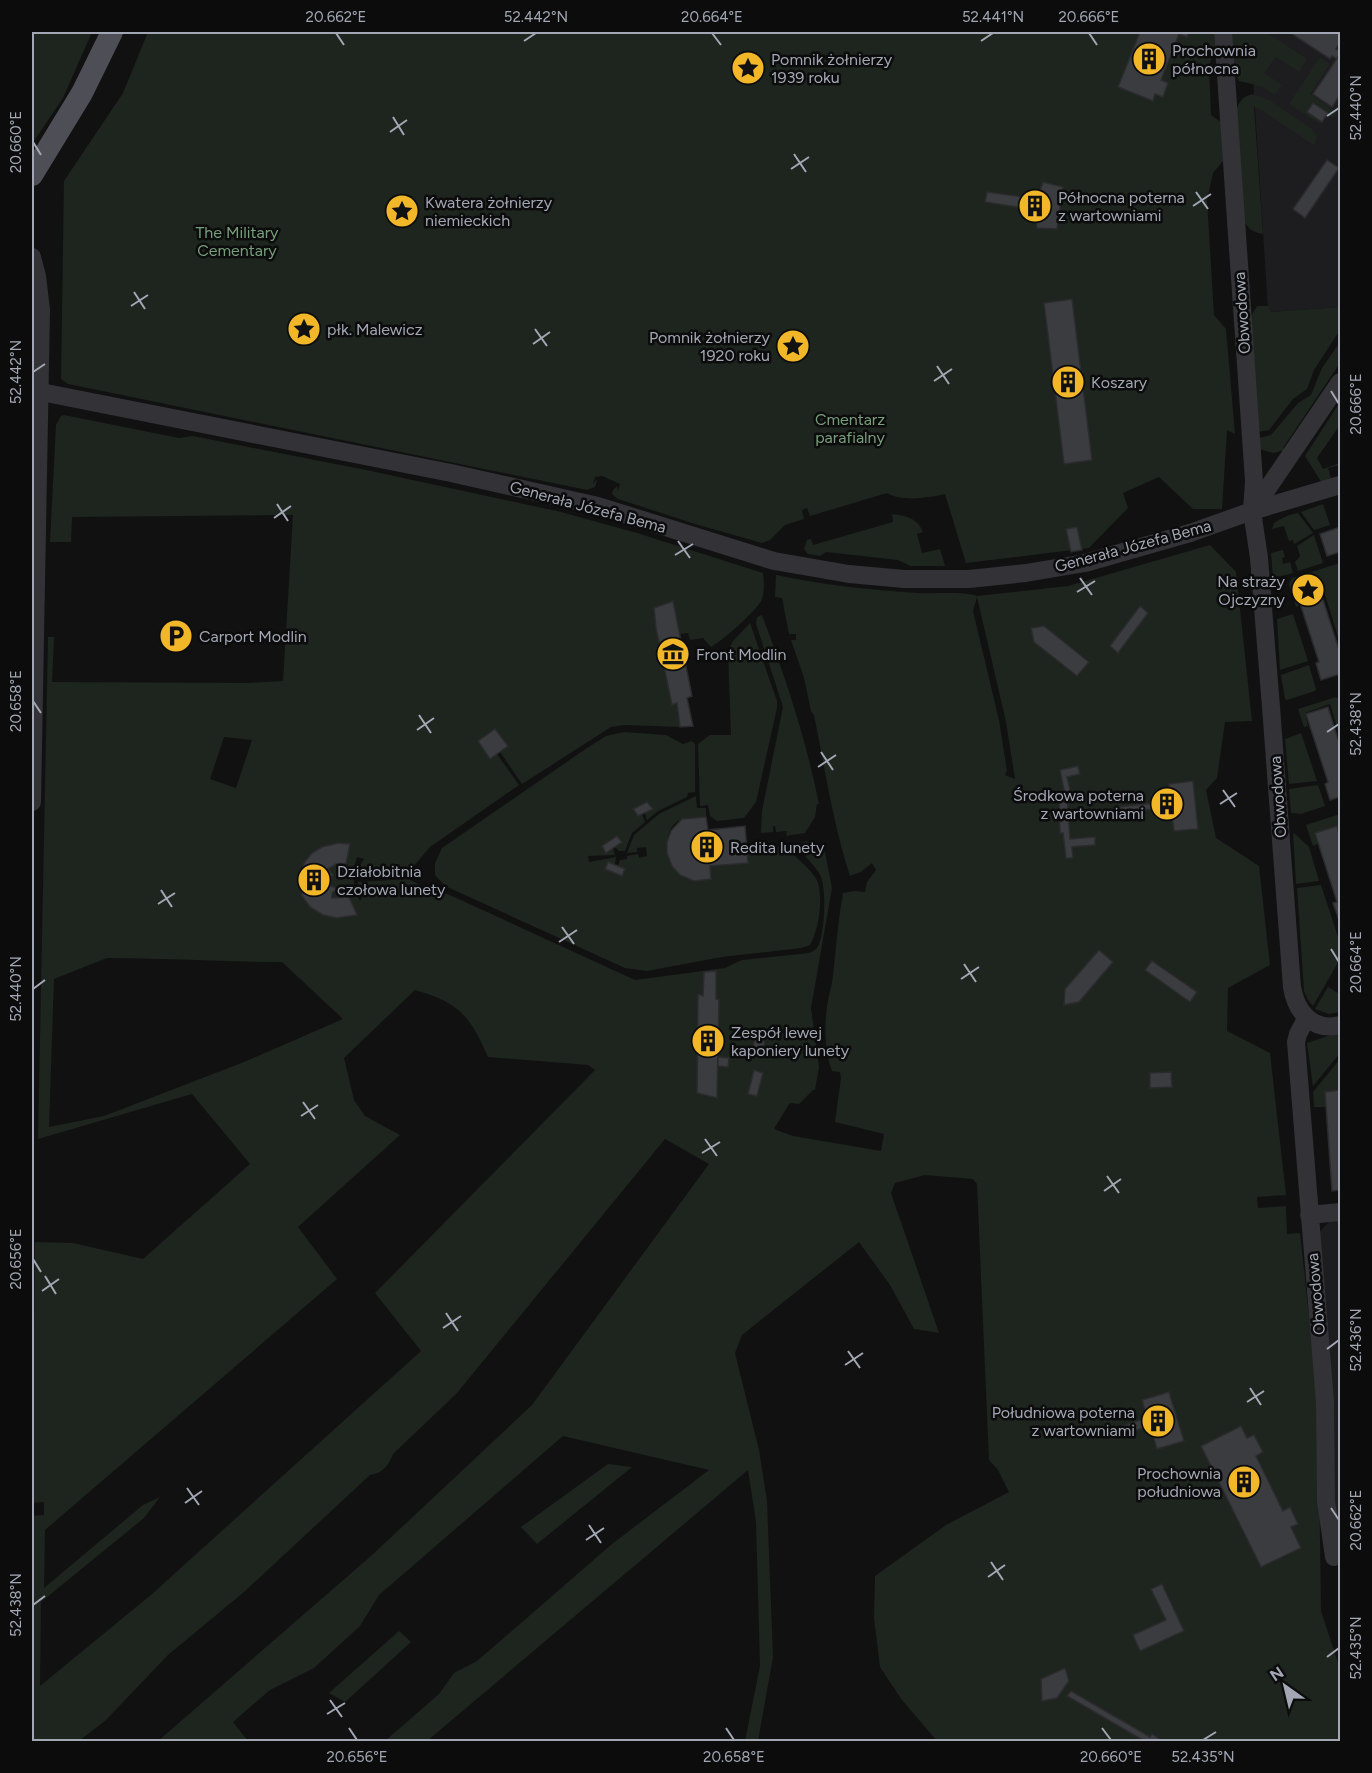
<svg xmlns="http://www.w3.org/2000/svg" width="1372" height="1773" font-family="Figtree,sans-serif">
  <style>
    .built { fill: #1d1d1f }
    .green { fill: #1d251e; fill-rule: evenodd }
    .building { fill: #3b3c3f; stroke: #2b2b2e; stroke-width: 1.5 }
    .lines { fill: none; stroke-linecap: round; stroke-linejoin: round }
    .minor { stroke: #323237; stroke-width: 18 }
    .major { stroke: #4e4f56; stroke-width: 22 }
    .ticks { fill: none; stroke: #a2a7b3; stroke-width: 2 }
    .labels { text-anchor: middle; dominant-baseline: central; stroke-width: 5; stroke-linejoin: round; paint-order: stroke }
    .poi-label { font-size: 16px; fill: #a2a7b3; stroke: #0c0c0d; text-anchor: start }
    .park-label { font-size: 16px; fill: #789f7c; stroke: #0c0c0d }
    .street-label { font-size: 16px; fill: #a2a7b3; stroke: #0c0c0d }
    .neatline { fill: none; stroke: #a2a7b3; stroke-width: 2 }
    .ticks-label { font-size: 15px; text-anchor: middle; fill: #a2a7b3 }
  </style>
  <rect width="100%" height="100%" fill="#111112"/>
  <g class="built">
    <path d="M1250 32H1340V307L1271 312 1268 309Z"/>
    <path d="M1340 1218V1580L1318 1242 1320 1232 1326 1225 1332 1220Z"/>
  </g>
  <g class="green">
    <path d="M32 32H92L63 98 32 144Z"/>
    <path d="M148 32H1214L1215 48 1209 66 1211 115 1221 122 1223 161 1213 173 1207 200 1214 315 1226 329 1235 434 1227 430 1222 509H1193L1159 477 1123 493 1128 508 1089 548 966 563 945 494C928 498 902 502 887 493L810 516 807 508 802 510 804 519 785 525 770 540 762 543 695 524 618 499 612 494 613 490 617 486 618 491 620 484 602 476 595 477 593 484 597 479 595 487 587 490 68 384 61 379 64 181 123 93Z"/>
    <path d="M1230 32H1266L1307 59 1299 72 1276 57 1264 73 1282 85 1275 95 1260 86 1239 81 1233 71Z"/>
    <path d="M1320 57 1330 64 1310 94 1337 113 1333 118 1313 104 1308 112 1324 123 1320 124 1289 104Z"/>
    <path d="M1253 94 1269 100 1312 129 1317 136 1314 145 1260 109 1254 107 1263 234C1252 232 1248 229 1243 219L1236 111C1239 101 1243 96 1253 94Z"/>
    <path d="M1257 306H1268L1271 312 1340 307V330L1314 370 1307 389 1293 399 1269 430 1258 432 1250 318Z"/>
    <path d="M1340 342V356L1338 366 1283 448 1285 450 1273 453 1259 449V438L1271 435 1298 403 1311 395 1322 368Z"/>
    <path d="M1340 402V425L1317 458 1323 469 1340 463V465L1328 468 1331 478 1330 481 1322 483 1305 456Z"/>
    <path d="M64 415 179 438 193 436 371 471 561 512 637 533 763 573C764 582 765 593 761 601 756 611 721 642 711 647L703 638 690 640 688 633 680 634 673 602 654 608 656 628 672 704 677 703 680 727 624 725 611 727 522 784 500 752 508 746 495 729 478 741 490 758 497 754 519 785 430 847 407 874 358 879 360 866 364 859 357 857C352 873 352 886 360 901L362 897 358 888V882L409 879 422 886 452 896 635 980 725 968 742 960 809 953C811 952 815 950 817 948 825 937 827 887 820 875 814 863 803 857 798 845L806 841 825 852 832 888 811 1008 819 1067 815 1090H813L799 1104 791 1103 789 1104 774 1129 793 1136 881 1151 884 1134 835 1122 841 1078 840 1072 832 1071C825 1052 824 1027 827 1007 828 996 832 986 833 976 836 948 838 921 843 893L854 891 865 892 867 882 876 870 872 863 861 872 850 876C833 824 825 769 814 715L811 711 804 678 791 640H796V634H789L782 598 775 597 776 575C823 585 870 590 918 593 934 594 964 591 977 596L1068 586 1210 545 1236 572 1252 721 1225 722 1217 778 1206 790 1216 838 1259 866 1270 965 1228 988 1227 1031 1270 1053 1286 1195 1257 1197 1258 1208 1286 1206 1287 1234 1300 1233 1318 1399 1321 1611 1340 1669V1741H937L902 1700 880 1667 874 1618 875 1576 946 1525 1009 1492 998 1470 989 1460 977 1184 973 1179 925 1175 895 1183 891 1193 939 1333 914 1329 890 1285 859 1242 742 1335 735 1353 759 1450 767 1501 773 1657 758 1741H745L760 1666 756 1522 748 1470 427 1741H385L439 1694 454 1673 477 1661 612 1544 709 1470 563 1436 379 1595 360 1626 314 1668 270 1690 233 1722 248 1741H158L371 1556 532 1405 709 1164 665 1139 457 1393 393 1454C389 1465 383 1473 370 1475L244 1592 168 1655 106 1720 79 1741H32V1516L44 1515V1502L32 1503 35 1242 73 1243 143 1259 250 1164 192 1094 38 1139 48 637H54L52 682 248 683 283 681 293 515 72 517 71 542H50L56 425 61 416ZM977 597 1006 722 1015 779 1005 775 1007 771 999 720 973 611ZM1044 626 1089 661 1078 676 1031 628ZM224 737 252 740 236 788 210 779ZM338 843 350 844 346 864H336L328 869 330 885 336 889 332 893 337 918C285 909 287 852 338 843ZM107 958C165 958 224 962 282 962L343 1019 244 1062 104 1116 49 1127 54 979ZM716 971V999L719 1001 717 1098 697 1093 698 995 703 996 704 972ZM415 990C460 1003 470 1016 488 1057L588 1065 595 1070 375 1293 421 1351 152 1594 40 1686 41 1602 144 1518 160 1497 143 1505 44 1588 45 1530 337 1279 298 1227 400 1135 365 1116 354 1100 344 1058Z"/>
    <path d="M1323 504 1330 525 1314 530 1301 512Z"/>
    <path d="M1298 513 1313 533 1294 544 1293 540 1289 541 1284 526 1272 529 1274 523C1283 517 1289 515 1298 513Z"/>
    <path d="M892 514C907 516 917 518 923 532L917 534 922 553 940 549 945 566H910L898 560 826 552 820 556 808 554 804 549 807 540 811 539 813 545 893 522Z"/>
    <path d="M1314 535 1323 563 1298 571 1295 562 1300 556 1297 546Z"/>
    <path d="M1283 550 1285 557 1282 558 1283 564 1290 562 1293 573 1273 578 1271 553Z"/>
    <path d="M1340 563V643L1322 585 1295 593 1299 606 1296 607 1289 584 1292 578Z"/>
    <path d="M1293 614 1308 661 1280 670 1277 619Z"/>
    <path d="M762 615C785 676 806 739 819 804H817L815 817 805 833 786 836 787 831 776 832 775 826H773V832L761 833 762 811 783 707 756 624 757 617Z"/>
    <path d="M750 623 777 701V708L756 802 744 818 717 821 710 816 708 805 700 806 698 744 710 735H731L728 653 732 642Z"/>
    <path d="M1309 665 1316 689 1315 691 1287 700 1285 699 1281 675Z"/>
    <path d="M1336 697 1340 700V737L1330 704 1305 713 1308 726 1304 727 1298 709Z"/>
    <path d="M624 732 666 735 683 744 692 741 695 744V792L688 793 687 797 658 811 647 820 645 813 647 803 633 809 638 816 642 814 645 822 632 833 625 851H619L615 847 622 842 617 836 602 846 606 852 613 848 615 855 588 856 589 862 616 857 615 865 608 862 605 869 622 876 625 869 618 866 620 860 627 859V856L638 854 639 858 647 856 646 847 637 848V852L627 853 634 835 659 814 696 796 697 808H706V817C699 818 689 817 682 819 659 828 666 865 683 876 691 882 700 880 710 879V866L747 863V851L786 846C794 857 807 865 815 877 825 891 819 931 810 945L801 948 722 957 647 971 625 968 445 886 435 875V863L442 848 584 750 606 736Z"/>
    <path d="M1301 733 1317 781 1289 784 1285 739Z"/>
    <path d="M1318 785 1325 806 1301 814 1291 813 1289 789Z"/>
    <path d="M1340 814V837L1337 826 1315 833 1318 844 1313 846 1306 825Z"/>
    <path d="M1294 833 1309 847 1319 881 1296 884 1293 834Z"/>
    <path d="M1321 885 1340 943V959L1313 1006 1308 1000 1304 991 1297 888Z"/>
    <path d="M1328 987 1338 993 1340 990V1012L1329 1014 1315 1009Z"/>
    <path d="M1340 1032V1053L1313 1086 1307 1043Z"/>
    <path d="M1340 1059V1090L1325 1092 1326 1107H1314L1313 1092Z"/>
    <path d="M608 1464 632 1467 537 1544 521 1527Z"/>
    <path d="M399 1631 411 1642 345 1702 329 1693Z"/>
  </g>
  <g class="building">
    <path d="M1140 32H1189L1187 37 1179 34 1161 80 1168 83 1163 97 1155 94 1153 101 1118 87Z"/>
    <path d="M1289 32H1340V42L1336 49 1340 51V54L1337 59 1332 56 1330 59Z"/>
    <path d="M1340 54V95L1332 107 1313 94Z"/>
    <path d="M1313 103 1328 113 1322 122 1307 112Z"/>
    <path d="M1327 160 1339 168 1305 218 1293 209Z"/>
    <path d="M1043 182 1063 187 1057 229 1037 228 1035 210 985 202 987 192 1037 199Z"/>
    <path d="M1072 299 1092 460 1064 464 1044 303Z"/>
    <path d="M1077 527 1082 550 1071 552 1066 529Z"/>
    <path d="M1340 527V552L1327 556 1320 534Z"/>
    <path d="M1319 587 1340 653V674L1321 680 1316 663 1319 662 1297 594Z"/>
    <path d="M673 601 692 696 687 698 693 726 680 727 677 703 672 705 656 628 654 608Z"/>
    <path d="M1140 606 1148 613 1118 653 1110 646Z"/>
    <path d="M1044 626 1089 662 1077 676 1034 642 1031 628Z"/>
    <path d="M1328 707 1340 746V797L1330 800 1325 784 1328 782 1306 714Z"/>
    <path d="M495 729 508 746 490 759 478 741Z"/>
    <path d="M1078 766 1080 774 1067 777 1071 794H1067L1070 839 1095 837V845L1072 847 1073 858H1066L1063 833H1060L1059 796 1065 795 1060 770Z"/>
    <path d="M1193 781 1198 829 1174 831 1171 807 1120 813 1119 807 1170 801 1169 784Z"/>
    <path d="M647 802 653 809 638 816 633 809Z"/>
    <path d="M706 817 708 830 745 826 748 863 710 866 711 879 694 881 680 875 672 866 667 853V842L671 831 682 819Z"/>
    <path d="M1337 826 1340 837V919L1339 920 1333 903 1337 902 1315 833Z"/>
    <path d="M617 836 622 842 606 853 602 846Z"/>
    <path d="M338 843 350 844 346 864H336L328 869 333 875 330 879V885L337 889 332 893V898L349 897 357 915 337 918 323 915 310 907 302 896 299 882 304 863 312 853 322 847Z"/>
    <path d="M608 862 625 869 622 876 605 869Z"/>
    <path d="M1099 950 1113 962 1079 1002 1064 1005 1065 989Z"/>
    <path d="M1152 961 1197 992 1190 1002 1145 970Z"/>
    <path d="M716 971V999L719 1000 717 1098 697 1093 698 994 703 996 704 972Z"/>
    <path d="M755 1037 765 1038 763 1053 752 1052Z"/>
    <path d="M718 1057 729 1058 728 1067 718 1066Z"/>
    <path d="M754 1070 763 1073 757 1096 748 1094Z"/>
    <path d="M1171 1072 1172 1087 1150 1088V1073Z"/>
    <path d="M1340 1090V1190L1332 1191 1325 1092Z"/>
    <path d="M1169 1392 1184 1441 1157 1449 1150 1426 1112 1438 1109 1430 1147 1418 1142 1400Z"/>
    <path d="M1241 1426 1247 1438 1254 1435 1263 1452 1256 1456 1283 1511 1290 1507 1298 1524 1291 1527 1301 1548 1261 1567 1201 1446Z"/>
    <path d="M1162 1584 1184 1631 1140 1651 1133 1635 1166 1620 1151 1589Z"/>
    <path d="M1065 1668 1069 1681 1057 1698 1042 1701 1041 1679Z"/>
    <path d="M1071 1691 1150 1737 1152 1734 1164 1742H1146L1067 1696Z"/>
  </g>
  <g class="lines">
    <g class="minor">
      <path d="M1223 32 1254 481 1252 511 1259 558 1271 707 1292 987C1296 1012 1313 1032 1340 1025"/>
      <path d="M32 257 37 276 41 310 32 802"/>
      <path d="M41 392 451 473 598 506 774 561 849 574 904 579H969L1026 573 1085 563 1190 533 1252 511 1340 485"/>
      <path d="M1253 510 1340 382"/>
      <path d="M1306 1019 1298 1034 1296 1042 1325 1402 1326 1501 1334 1557"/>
      <path d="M1309 1215 1340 1212"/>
    </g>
    <path class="major" d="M32 175 82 93 112 32"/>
  </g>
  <path class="ticks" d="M336 33 344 45M712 33 721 45M1089 33 1097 45M524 41 536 33M981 41 993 33M1327 116 1339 108M393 117 404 135M390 132 407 120M33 142 41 155M794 154 806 172M791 169 809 157M1196 192 1208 209M1193 206 1211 194M134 292 145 309M131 306 148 295M535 329 547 346M533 344 550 332M937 366 949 384M33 372 45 364M934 381 952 369M1331 391 1339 404M277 504 288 521M274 518 291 506M678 541 690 558M675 555 693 544M1080 578 1092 595M1077 592 1095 581M33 701 41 713M419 715 431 733M417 730 434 718M1327 732 1339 724M821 752 833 770M818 767 836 755M1223 790 1235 807M1220 804 1237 793M161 890 172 907M158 904 175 893M562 927 574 944M559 942 577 930M1331 949 1339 962M964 964 976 982M961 979 979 967M33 989 45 980M303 1102 315 1119M301 1116 318 1105M705 1139 717 1156M702 1153 720 1142M1107 1176 1119 1193M1104 1191 1121 1179M33 1259 41 1272M45 1276 56 1294M42 1291 59 1279M446 1313 458 1331M443 1328 461 1316M1327 1349 1339 1340M848 1351 860 1368M845 1365 863 1353M1250 1388 1261 1405M1247 1402 1264 1391M187 1488 199 1505M185 1503 202 1491M1331 1508 1339 1520M589 1525 601 1543M586 1540 604 1528M991 1562 1003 1580M988 1577 1005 1565M33 1605 45 1596M1327 1657 1339 1648M330 1700 342 1717M327 1714 345 1703M349 1728 357 1740M726 1728 734 1740M1102 1728 1111 1740M1203 1740 1216 1732"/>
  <defs>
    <symbol id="building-disc" viewBox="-11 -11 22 22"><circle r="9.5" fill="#f2b629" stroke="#0c0c0d"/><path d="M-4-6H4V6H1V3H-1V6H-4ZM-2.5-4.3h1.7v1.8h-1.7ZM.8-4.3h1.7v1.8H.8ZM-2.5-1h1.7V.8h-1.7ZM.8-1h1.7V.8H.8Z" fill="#111"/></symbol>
    <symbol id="sight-disc" viewBox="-11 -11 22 22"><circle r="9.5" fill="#f2b629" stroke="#0c0c0d"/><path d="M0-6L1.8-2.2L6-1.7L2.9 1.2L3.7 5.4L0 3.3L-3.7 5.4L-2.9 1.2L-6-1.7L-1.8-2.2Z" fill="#111"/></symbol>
    <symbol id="parking-disc" viewBox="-11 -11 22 22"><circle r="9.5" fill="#f2b629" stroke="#0c0c0d"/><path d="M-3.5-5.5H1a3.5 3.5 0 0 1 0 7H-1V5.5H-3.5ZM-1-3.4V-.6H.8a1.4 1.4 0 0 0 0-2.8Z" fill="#111"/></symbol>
    <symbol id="museum-disc" viewBox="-11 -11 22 22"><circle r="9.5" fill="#f2b629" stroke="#0c0c0d"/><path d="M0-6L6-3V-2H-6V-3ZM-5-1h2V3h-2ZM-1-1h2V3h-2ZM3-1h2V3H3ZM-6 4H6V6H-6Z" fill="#111"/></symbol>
  </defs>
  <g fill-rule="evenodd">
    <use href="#building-disc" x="1130" y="40" width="38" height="38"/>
    <use href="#sight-disc" x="729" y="49" width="38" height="38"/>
    <use href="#building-disc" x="1016" y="187" width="38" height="38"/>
    <use href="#sight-disc" x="383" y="192" width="38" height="38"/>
    <use href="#sight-disc" x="285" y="310" width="38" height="38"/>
    <use href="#sight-disc" x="774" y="327" width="38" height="38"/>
    <use href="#building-disc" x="1049" y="363" width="38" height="38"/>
    <use href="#sight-disc" x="1289" y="571" width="38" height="38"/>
    <use href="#parking-disc" x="157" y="617" width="38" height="38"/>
    <use href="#museum-disc" x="654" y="635" width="38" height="38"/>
    <use href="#building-disc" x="1148" y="785" width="38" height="38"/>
    <use href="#building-disc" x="688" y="828" width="38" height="38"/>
    <use href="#building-disc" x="295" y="861" width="38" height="38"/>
    <use href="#building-disc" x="689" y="1022" width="38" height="38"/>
    <use href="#building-disc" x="1139" y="1402" width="38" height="38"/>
    <use href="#building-disc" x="1225" y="1463" width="38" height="38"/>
  </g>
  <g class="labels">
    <g class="poi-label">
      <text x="1172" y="50">Prochownia<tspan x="1172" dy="18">północna</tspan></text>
      <text x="771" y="59">Pomnik żołnierzy<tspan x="771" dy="18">1939 roku</tspan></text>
      <text x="1058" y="197">Północna poterna<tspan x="1058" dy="18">z wartowniami</tspan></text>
      <text x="425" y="202">Kwatera żołnierzy<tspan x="425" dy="18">niemieckich</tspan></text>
      <text x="327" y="329">płk. Malewicz</text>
      <text x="770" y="337" text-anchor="end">Pomnik żołnierzy<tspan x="770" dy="18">1920 roku</tspan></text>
      <text x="1091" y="382">Koszary</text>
      <text x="1285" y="581" text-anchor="end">Na straży<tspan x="1285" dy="18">Ojczyzny</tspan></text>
      <text x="199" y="636">Carport Modlin</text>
      <text x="696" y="654">Front Modlin</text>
      <text x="1144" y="795" text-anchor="end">Środkowa poterna<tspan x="1144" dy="18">z wartowniami</tspan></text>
      <text x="730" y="847">Redita lunety</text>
      <text x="337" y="871">Działobitnia<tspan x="337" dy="18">czołowa lunety</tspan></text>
      <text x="731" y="1032">Zespół lewej<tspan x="731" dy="18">kaponiery lunety</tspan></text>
      <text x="1135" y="1412" text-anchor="end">Południowa poterna<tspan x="1135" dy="18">z wartowniami</tspan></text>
      <text x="1221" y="1473" text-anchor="end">Prochownia<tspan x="1221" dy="18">południowa</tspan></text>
    </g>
    <g class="park-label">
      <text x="237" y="232">The Military<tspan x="237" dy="18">Cementary</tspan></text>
      <text x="850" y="419">Cmentarz<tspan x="850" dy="18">parafialny</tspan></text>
    </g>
    <g class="street-label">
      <text transform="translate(1242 313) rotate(-94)">Obwodowa</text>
      <text transform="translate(588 507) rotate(15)">Generała Józefa Bema</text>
      <text transform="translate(1133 546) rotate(-15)">Generała Józefa Bema</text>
      <text transform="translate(1278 797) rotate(-94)">Obwodowa</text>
      <text transform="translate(1316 1294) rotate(-95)">Obwodowa</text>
    </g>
  </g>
  <rect width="1372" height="1773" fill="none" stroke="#0c0c0d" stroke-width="66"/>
  <g transform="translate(1285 1686) rotate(326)" stroke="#0c0c0d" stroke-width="4.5" paint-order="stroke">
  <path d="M0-4.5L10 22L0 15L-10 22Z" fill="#a2a7b3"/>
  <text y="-9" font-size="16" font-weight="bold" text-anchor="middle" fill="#a2a7b3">N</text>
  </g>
  <rect x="33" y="33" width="1306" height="1707" class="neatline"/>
  <g class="ticks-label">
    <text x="336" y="22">20.662°E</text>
    <text x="536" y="22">52.442°N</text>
    <text x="712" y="22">20.664°E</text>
    <text x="993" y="22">52.441°N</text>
    <text x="1089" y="22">20.666°E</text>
    <text transform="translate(1356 108) rotate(-90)" y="5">52.440°N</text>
    <text transform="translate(16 142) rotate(-90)" y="5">20.660°E</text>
    <text transform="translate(16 372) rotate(-90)" y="5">52.442°N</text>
    <text transform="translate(1356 404) rotate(-90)" y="5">20.666°E</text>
    <text transform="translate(16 701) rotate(-90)" y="5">20.658°E</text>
    <text transform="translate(1356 724) rotate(-90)" y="5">52.438°N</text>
    <text transform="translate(1356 962) rotate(-90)" y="5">20.664°E</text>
    <text transform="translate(16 989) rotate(-90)" y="5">52.440°N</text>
    <text transform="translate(16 1259) rotate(-90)" y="5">20.656°E</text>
    <text transform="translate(1356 1340) rotate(-90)" y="5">52.436°N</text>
    <text transform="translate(1356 1520) rotate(-90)" y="5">20.662°E</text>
    <text transform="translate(16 1605) rotate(-90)" y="5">52.438°N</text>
    <text transform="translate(1356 1648) rotate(-90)" y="5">52.435°N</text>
    <text x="357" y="1762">20.656°E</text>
    <text x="734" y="1762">20.658°E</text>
    <text x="1111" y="1762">20.660°E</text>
    <text x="1203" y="1762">52.435°N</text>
  </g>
</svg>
